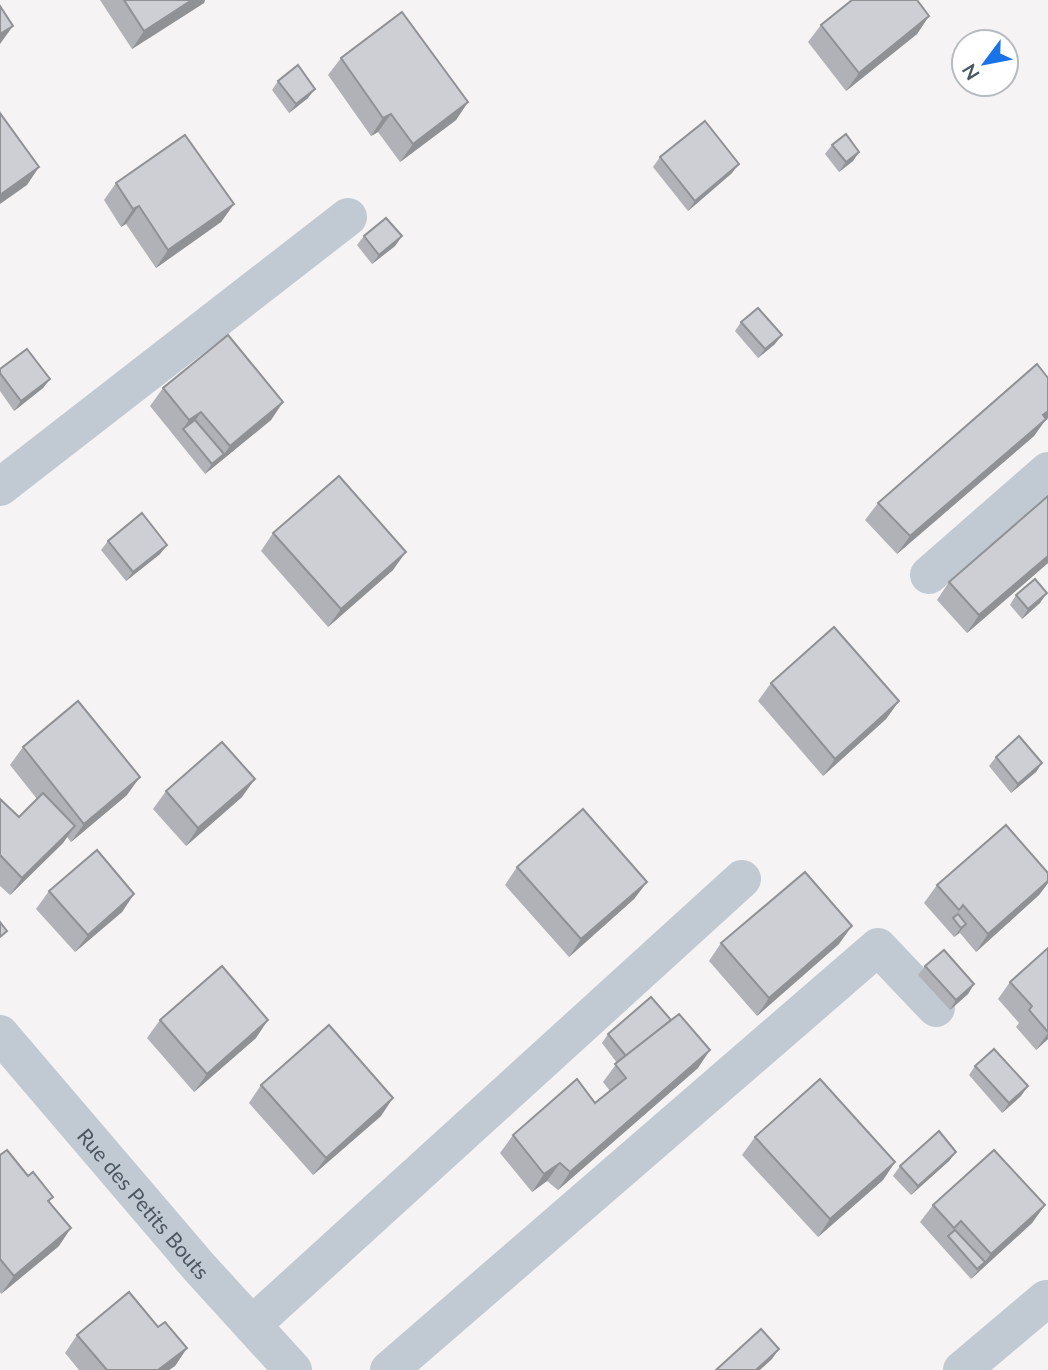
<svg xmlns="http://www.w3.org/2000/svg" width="1048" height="1370" font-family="Lato,sans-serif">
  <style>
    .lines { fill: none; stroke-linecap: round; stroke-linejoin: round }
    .minor { stroke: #c1cad2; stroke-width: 38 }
    .wall { fill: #b0b2b7 }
    .shaded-wall { fill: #909195 }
    .building { fill: #cdcfd5; stroke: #909195; stroke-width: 2 }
    .labels { text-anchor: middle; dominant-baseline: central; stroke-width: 6; stroke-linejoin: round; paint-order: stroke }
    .street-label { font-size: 21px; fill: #4a5661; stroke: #fff }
  </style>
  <rect width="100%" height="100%" fill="#f5f3f3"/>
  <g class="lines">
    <g class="minor">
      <path d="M0 487 348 217"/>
      <path d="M929 575 1048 471"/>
      <path id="s1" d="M0 1034 199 1267 293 1370"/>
      <path d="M252 1325 742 879"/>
      <path d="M389 1370 878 947 936 1008"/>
      <path d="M962 1370 1046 1299"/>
    </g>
  </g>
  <g class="wall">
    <path d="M100 0H205L204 3 132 49Z"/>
    <path d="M929 16 917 34 846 91 808 42 821 25Z"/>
    <path d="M341 58 468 102 456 120 400 162 378 132 371 136 328 75Z"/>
    <path d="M278 81 308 98 289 113 272 90Z"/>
    <path d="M832 145 859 152 853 161 839 172 825 154Z"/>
    <path d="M660 157 732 173 688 211 653 167Z"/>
    <path d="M116 183 234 204 221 222 156 268 126 224 121 227 104 200Z"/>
    <path d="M364 236H402L395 246 372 264 357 245Z"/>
    <path d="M741 322 775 344 758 358 735 331Z"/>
    <path d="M0 369 50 379 43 388 14 411 0 391Z"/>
    <path d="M1048 378V418L1044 422 1034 436 897 554 865 520 878 503Z"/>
    <path d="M163 388 283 402 271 420 205 474 150 406Z"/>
    <path d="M1048 496V563L967 633 937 600 949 582Z"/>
    <path d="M273 533 393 570 328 627 261 551Z"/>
    <path d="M108 541 167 545 160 554 126 581 101 550Z"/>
    <path d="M1016 595 1040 603 1022 619 1010 605Z"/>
    <path d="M771 683 899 701 886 719 823 776 758 701Z"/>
    <path d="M23 747 127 795 71 842 67 837 63 843 10 895 0 886V799L19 817 37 799 10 765Z"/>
    <path d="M996 757 1042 763 1036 772 1011 793 989 766Z"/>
    <path d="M166 791 242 797 186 846 153 809Z"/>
    <path d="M517 867 647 882 634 899 569 957 505 885Z"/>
    <path d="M1048 873V883L1039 895 976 952 960 933 954 937 924 903 937 885Z"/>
    <path d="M49 891 134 894 122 912 75 952 36 909Z"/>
    <path d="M721 943 839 944 757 1016 709 961Z"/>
    <path d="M1048 948V1039L1036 1050 1016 1027 1019 1023 998 999 1010 982Z"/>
    <path d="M925 966 974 984 968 994 950 1010 918 975Z"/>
    <path d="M160 1020 256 1038 194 1092 147 1038Z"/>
    <path d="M608 1034 698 1068 558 1190 547 1181 532 1192 500 1153 513 1135 595 1103 610 1091 603 1082 617 1063 602 1043Z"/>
    <path d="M975 1066 1021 1096 1002 1113 969 1075Z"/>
    <path d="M261 1085 381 1116 313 1175 249 1103Z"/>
    <path d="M755 1137 895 1162 883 1180 818 1237 742 1155Z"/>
    <path d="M956 1152 949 1161 911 1195 893 1176 900 1166Z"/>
    <path d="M0 1155 28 1176 49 1201 59 1246 1 1294 0 1292Z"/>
    <path d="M933 1205H1045L1032 1223 971 1279 920 1222Z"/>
    <path d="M77 1335 187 1348 175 1366 169 1370H79L65 1353Z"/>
  </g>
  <g class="shaded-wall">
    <path d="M192 0H205L204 3 132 49 144 31Z"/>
    <path d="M929 16 917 34 846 91 859 73Z"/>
    <path d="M13 26 0 44V34Z"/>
    <path d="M315 89 308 98 289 113 296 104Z"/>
    <path d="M468 102 456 120 400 162 413 144Z"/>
    <path d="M391 114 378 132 371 136 383 118Z"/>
    <path d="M859 152 853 161 839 172 846 162Z"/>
    <path d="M739 164 732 173 688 211 695 201Z"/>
    <path d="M39 167 27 185 0 204V195Z"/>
    <path d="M234 204 221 222 156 268 168 250Z"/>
    <path d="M139 206 126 224 121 227 133 209Z"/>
    <path d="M402 236 395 246 372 264 379 255Z"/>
    <path d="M782 335 775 344 758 358 765 349Z"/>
    <path d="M50 379 43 388 14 411 21 401Z"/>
    <path d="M283 402 271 420 205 474 212 464 224 454 230 446Z"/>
    <path d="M1048 411V418L1044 422 1034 436 897 554 910 536Z"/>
    <path d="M201 412 189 430 183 429 189 420Z"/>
    <path d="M167 545 160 554 126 581 133 572Z"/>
    <path d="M406 552 393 570 328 627 341 609Z"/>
    <path d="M1048 556V563L967 633 979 615Z"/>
    <path d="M1047 593 1040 603 1022 619 1028 609Z"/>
    <path d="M899 701 886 719 823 776 835 759Z"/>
    <path d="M1042 763 1036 772 1011 793 1018 784Z"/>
    <path d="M140 777 127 795 71 842 84 824Z"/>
    <path d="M255 779 242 797 186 846 198 828Z"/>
    <path d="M75 826 63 843 10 895 22 878Z"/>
    <path d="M1048 881V883L1039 895 976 952 988 934Z"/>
    <path d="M647 882 634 899 569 957 581 939Z"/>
    <path d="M134 894 122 912 75 952 88 935Z"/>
    <path d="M966 924 959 933 954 937 961 928Z"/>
    <path d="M852 926 839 944 757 1016 769 998Z"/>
    <path d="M974 984 968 994 950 1010 956 1000Z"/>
    <path d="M268 1020 256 1038 194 1092 207 1074Z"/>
    <path d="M1048 1033V1039L1036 1050Z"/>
    <path d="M710 1050 698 1068 558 1190 570 1172Z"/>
    <path d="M1028 1086 1021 1096 1002 1113 1009 1103Z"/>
    <path d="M393 1098 381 1116 313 1175 326 1158Z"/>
    <path d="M956 1152 949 1161 911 1195 918 1186Z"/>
    <path d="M895 1162 883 1180 818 1237 830 1219Z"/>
    <path d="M560 1163 547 1181 532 1192 544 1174Z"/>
    <path d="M1045 1205 1032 1223 971 1279 991 1254Z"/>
    <path d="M71 1228 59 1246 1 1294 14 1276Z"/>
    <path d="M187 1348 175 1366 169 1370H158Z"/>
    <path d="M779 1349 772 1359 760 1370H756Z"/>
  </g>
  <g class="building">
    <path d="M124 0H192L144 31Z"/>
    <path d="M852 0H917L929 16 859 73 821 25Z"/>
    <path d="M0 6 13 26 0 34Z"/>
    <path d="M402 12 468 102 413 144 391 114 383 118 341 58Z"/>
    <path d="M298 65 315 89 296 104 278 81Z"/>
    <path d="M0 113 39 167 0 195Z"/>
    <path d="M705 121 739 164 695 201 660 157Z"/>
    <path d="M846 134 859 152 846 162 832 145Z"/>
    <path d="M185 135 234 204 168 250 139 206 133 209 116 183Z"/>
    <path d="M386 218 402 236 379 255 364 236Z"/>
    <path d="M758 308 782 335 765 349 741 322Z"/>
    <path d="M228 335 283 402 230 446 201 412 189 420 163 388Z"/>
    <path d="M27 349 50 379 21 401 0 373V369Z"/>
    <path d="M1037 364 1048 378V411L1043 415 1046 419 910 536 878 503Z"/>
    <path d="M195 420 224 454 212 464 183 429Z"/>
    <path d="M339 476 406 552 341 609 273 533Z"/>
    <path d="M1048 496V556L979 615 949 582Z"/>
    <path d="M142 513 167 545 133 572 108 541Z"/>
    <path d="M1035 579 1047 593 1028 609 1016 595Z"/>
    <path d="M834 627 899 701 835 759 771 683Z"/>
    <path d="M78 701 140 777 84 824 23 747Z"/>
    <path d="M1019 736 1042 763 1018 784 996 757Z"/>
    <path d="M222 742 255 779 198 828 166 791Z"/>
    <path d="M43 793 75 826 22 878 0 855V799L19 817Z"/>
    <path d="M583 809 647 882 581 939 517 867Z"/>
    <path d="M1006 825 1048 873V881L988 934 963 905 959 910 937 885Z"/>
    <path d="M97 850 134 894 88 935 49 891Z"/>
    <path d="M805 872 852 926 769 998 721 943Z"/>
    <path d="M958 914 966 924 961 928 953 918Z"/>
    <path d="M0 922 7 931 0 937Z"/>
    <path d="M1048 948V1032L1029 1010 1032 1006 1010 982Z"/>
    <path d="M944 950 974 984 956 1000 925 966Z"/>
    <path d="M222 966 268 1020 207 1074 160 1020Z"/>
    <path d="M651 997 671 1020 626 1056 608 1034Z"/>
    <path d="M679 1014 710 1050 570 1172 560 1163 544 1174 513 1135 577 1079 595 1103 626 1078 615 1064Z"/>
    <path d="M329 1025 393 1098 326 1158 261 1085Z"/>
    <path d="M994 1049 1028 1086 1009 1103 975 1066Z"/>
    <path d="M820 1079 895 1162 830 1219 755 1137Z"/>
    <path d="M939 1131 956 1152 918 1186 900 1166Z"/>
    <path d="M7 1150 28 1176 33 1172 53 1197 48 1201 71 1228 14 1276 0 1259V1155Z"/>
    <path d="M994 1150 1045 1205 991 1254 961 1221 954 1228 933 1205Z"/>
    <path d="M955 1230 985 1262 977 1269 948 1236Z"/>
    <path d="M129 1292 158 1327 165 1322 187 1348 158 1370H107L77 1335Z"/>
    <path d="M761 1329 779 1349 756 1370H716Z"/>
  </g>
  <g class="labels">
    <g class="street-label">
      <text stroke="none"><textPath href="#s1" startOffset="222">Rue des Petits Bouts</textPath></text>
    </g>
  </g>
  <g transform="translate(985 63) rotate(238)"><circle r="33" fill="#ffffff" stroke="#b7bbc0" stroke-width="2"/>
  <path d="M0-5L12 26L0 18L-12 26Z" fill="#1a73e8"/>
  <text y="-10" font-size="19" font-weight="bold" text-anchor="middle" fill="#4a5661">N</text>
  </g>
</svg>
